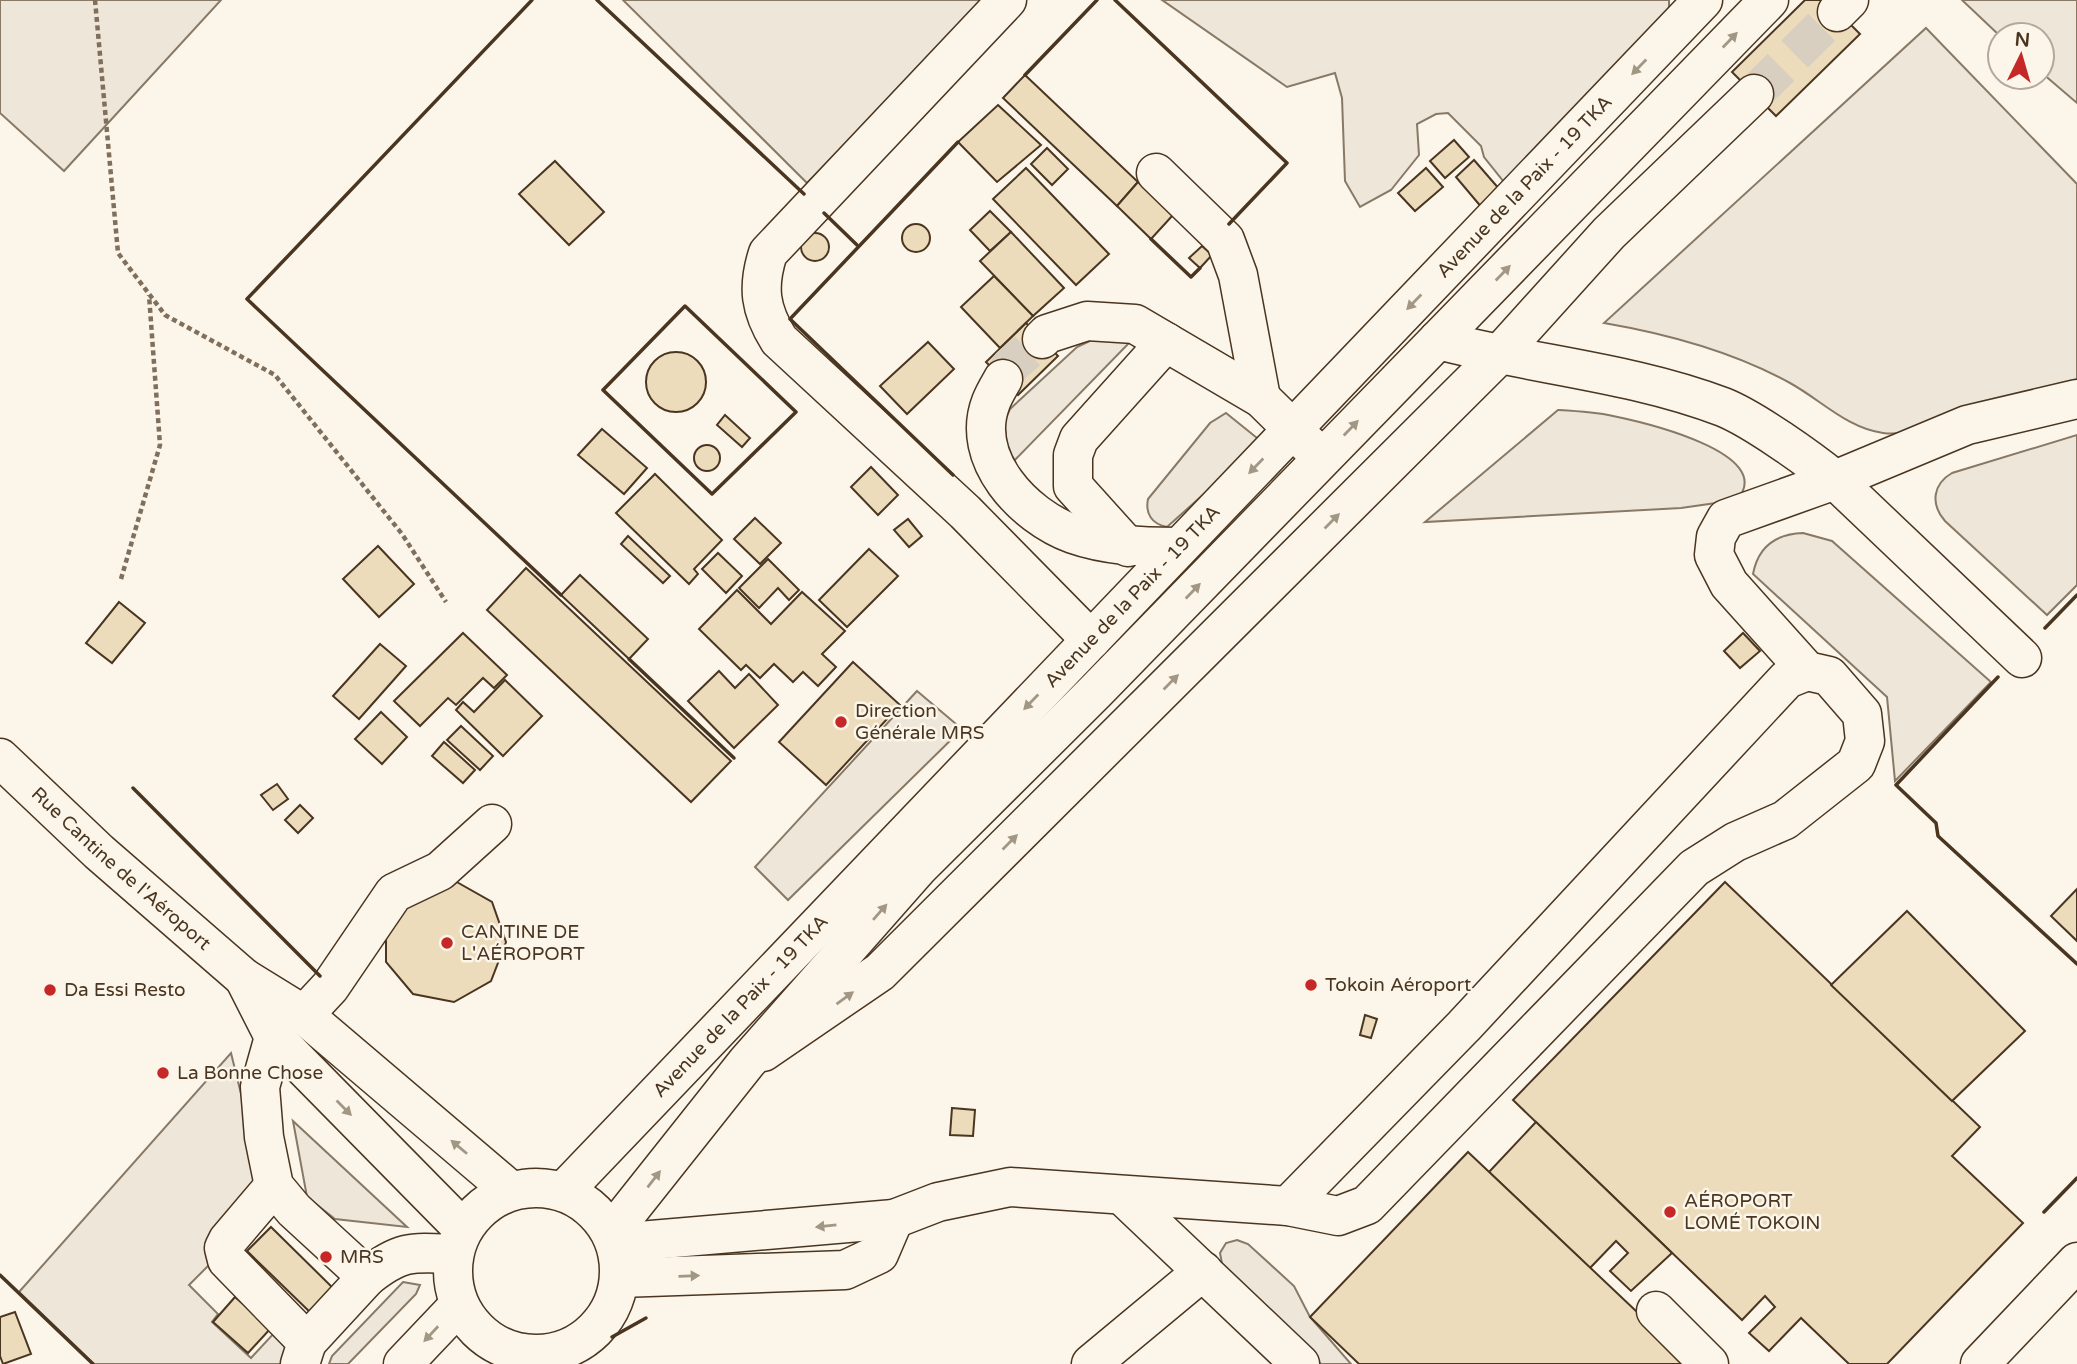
<svg xmlns="http://www.w3.org/2000/svg" width="2077" height="1364" font-family="'Varela Round',sans-serif">
  <style>
    .green { fill: #ede6d9; stroke: #887966; stroke-width: 2 }
    .building { fill: #ecdcbc; stroke: #4a3520; stroke-width: 2 }
    .lines { fill: none; stroke-linecap: round; stroke-linejoin: round }
    .minor-tunnel { stroke: #d8cfc1; stroke-width: 38; stroke-dasharray: 38 19; stroke-linecap: butt }
    .minor-casing { stroke: #4a3520; stroke-width: 41 }
    .major-casing { stroke: #4a3520; stroke-width: 41 }
    .path { stroke: #7f6f5c; stroke-width: 4.5; stroke-dasharray: 5 3.5; stroke-linecap: butt }
    .minor { stroke: #fbf6e9; stroke-width: 38 }
    .major { stroke: #fbf6e9; stroke-width: 38 }
    .wall { stroke: #4a3520; stroke-width: 3.5 }
    .oneway { fill: #a29684 }
    .poi-dot { fill: #c62828; stroke: #fbf6e9; stroke-width: 2.5 }
    .labels { text-anchor: middle; dominant-baseline: central; stroke-width: 5; stroke-linejoin: round; paint-order: stroke }
    .street-label { font-size: 19px; fill: #4a3520; stroke: #fbf6e9 }
    .poi-label { font-size: 19px; fill: #4a3520; stroke: #fbf6e9; text-anchor: start }
  </style>
  <rect width="100%" height="100%" fill="#fbf6e9"/>
  <g class="green">
    <path d="M0 0H221L64 171 0 113Z"/>
    <path d="M623 0H986L807 183Z"/>
    <path d="M1162 0H1669V29L1508 187 1484 157 1481 146 1448 113 1436 114 1417 124 1419 155 1391 190 1360 207 1345 181 1342 98 1335 73 1287 87Z"/>
    <path d="M1962 0H2077V103L2042 73V35L2000 36Z"/>
    <path d="M1926 28 2077 184V379C2034 396 1990 409 1945 421 1926 427 1904 436 1883 433 1847 428 1821 400 1790 383 1732 351 1668 334 1604 323Z"/>
    <path d="M1094 339 1132 340 1010 465 1004 422 1010 409 1077 347Z"/>
    <path d="M1558 410C1576 411 1595 412 1613 416 1642 422 1778 453 1737 500L1681 508 1425 522Z"/>
    <path d="M1226 413 1262 442 1167 527C1152 524 1145 514 1148 499L1210 423Z"/>
    <path d="M2077 435V585L2047 615 1945 521C1930 504 1933 484 1952 473Z"/>
    <path d="M1803 533 1832 541 1991 682 1895 781 1887 697 1753 574C1758 547 1775 534 1803 533Z"/>
    <path d="M917 691 962 729 788 900 755 867Z"/>
    <path d="M231 1053 260 1171 240 1234 189 1285 218 1314 212 1322 251 1358 275 1332 286 1341 291 1364H94L19 1292Z"/>
    <path d="M293 1121 407 1227 335 1219 307 1197Z"/>
    <path d="M1237 1240 1248 1244 1294 1286 1310 1317 1351 1364H1321L1223 1269 1220 1253 1226 1243Z"/>
    <path d="M403 1282 420 1285 416 1294 348 1364H329L332 1356Z"/>
  </g>
  <g class="building">
    <path d="M1805 0H1826L1860 34 1776 116 1732 72Z"/>
    <path d="M1025 75 1138 182 1117 206 1003 98Z"/>
    <path d="M998 105 1041 145 997 182 958 142Z"/>
    <path d="M1454 140 1469 157 1445 178 1430 161Z"/>
    <path d="M1047 148 1068 169 1052 185 1031 164Z"/>
    <path d="M1474 160 1507 198 1488 215 1456 177Z"/>
    <path d="M555 161 604 212 569 245 519 194Z"/>
    <path d="M1026 168 1109 254 1076 285 993 199Z"/>
    <path d="M1426 168 1443 187 1415 211 1398 193Z"/>
    <path d="M1138 182 1173 215 1151 239 1117 206Z"/>
    <path d="M990 211 1011 232 990 251 970 230Z"/>
    <circle cx="916" cy="238" r="14"/>
    <path d="M1011 232 1064 288 1033 316 980 261Z"/>
    <circle cx="815" cy="247" r="14"/>
    <path d="M1202 246 1212 255 1200 268 1189 258Z"/>
    <path d="M994 276 1033 316 1000 348 961 307Z"/>
    <path d="M1026 323 1058 356 1018 395 986 362Z"/>
    <path d="M928 342 954 369 907 414 880 386Z"/>
    <circle cx="676" cy="382" r="30"/>
    <path d="M725 415 750 438 742 447 717 425Z"/>
    <path d="M602 429 647 468 624 494 578 455Z"/>
    <circle cx="707" cy="458" r="13"/>
    <path d="M871 467 898 495 878 515 851 487Z"/>
    <path d="M655 474 722 540 694 569 698 574 689 584 616 513Z"/>
    <path d="M755 518 781 543 760 564 734 539Z"/>
    <path d="M908 519 922 536 909 547 894 530Z"/>
    <path d="M628 536 670 576 663 583 621 544Z"/>
    <path d="M378 546 414 584 379 617 343 579Z"/>
    <path d="M869 549 898 576 847 627 819 600Z"/>
    <path d="M718 553 742 576 726 593 702 569Z"/>
    <path d="M768 559 799 590 789 600 778 588 759 608 739 588Z"/>
    <path d="M526 568 731 761 691 802 487 610Z"/>
    <path d="M580 575 648 639 629 659 561 595Z"/>
    <path d="M737 590 771 624 802 592 845 631 822 654 836 667 818 686 803 672 793 682 774 664 760 678 746 665 741 670 699 629Z"/>
    <path d="M119 602 145 623 112 663 86 643Z"/>
    <path d="M463 633 507 675 494 688 483 678 456 705 448 698 420 726 394 701Z"/>
    <path d="M1743 633 1760 651 1740 668 1724 651Z"/>
    <path d="M380 644 406 666 359 719 333 696Z"/>
    <path d="M853 662 900 705 826 785 779 742Z"/>
    <path d="M719 671 735 688 749 674 778 705 734 748 688 701Z"/>
    <path d="M505 680 542 716 503 756 456 710 463 702 474 712Z"/>
    <path d="M381 712 407 737 382 764 355 739Z"/>
    <path d="M461 726 493 756 480 770 447 740Z"/>
    <path d="M444 742 475 770 463 783 432 756Z"/>
    <path d="M277 784 288 799 273 810 261 795Z"/>
    <path d="M300 805 313 818 298 833 285 820Z"/>
    <path d="M455 881 492 902 506 942 491 981 454 1002 413 994 386 962V920L414 888Z"/>
    <path d="M1725 882 1980 1127 1952 1156 2023 1223 1887 1364H1849L1801 1318 1769 1351 1749 1333 1775 1307 1765 1296 1742 1320 1513 1100Z"/>
    <path d="M2077 889V941L2051 916Z"/>
    <path d="M1907 911 2025 1031 1952 1101 1831 985Z"/>
    <path d="M1365 1015 1377 1019 1371 1038 1360 1035Z"/>
    <path d="M952 1108 975 1110 973 1136 950 1135Z"/>
    <path d="M1536 1122 1672 1253 1631 1291 1610 1271 1628 1253 1616 1241 1590 1268 1489 1172Z"/>
    <path d="M1468 1152 1692 1364H1359L1310 1317Z"/>
    <path d="M271 1227 338 1293 315 1317 247 1251Z"/>
    <path d="M235 1297 271 1328 248 1353 213 1322Z"/>
    <path d="M15 1312 31 1354 3 1364 0 1356V1317Z"/>
  </g>
  <g class="lines">
    <g class="minor-tunnel">
      <path d="M1754 94 1837 12"/>
      <path d="M1003 379 1010 366 1042 339"/>
    </g>
    <defs>
      <g id="minor">
        <path d="M1007 0 768 253C757 287 760 310 779 340L965 512 1091 640"/>
        <path d="M1837 12 1849 0"/>
        <path d="M1156 173 1225 240 1238 275 1261 398"/>
        <path d="M1042 339 1047 334 1087 321 1135 324 1261 398 1322 458"/>
        <path d="M1438 340C1533 365 1631 372 1723 407 1753 419 1809 459 1835 480L2022 658"/>
        <path d="M1003 379C999 386 994 394 991 402 969 459 1024 516 1073 534 1107 546 1142 547 1178 547"/>
        <path d="M1128 547 1073 486V455L1079 439 1166 342"/>
        <path d="M304 1015 330 987 394 893 440 871 492 824"/>
        <path d="M274 1037 260 1087 264 1137 274 1186 294 1210 367 1277 307 1342"/>
        <path d="M763 1052 880 972 1498 356 1609 233 1754 94"/>
        <path d="M274 1186 228 1240 224 1248 227 1260 307 1342 300 1364"/>
        <path d="M1124 1197 1300 1364"/>
        <path d="M1288 1206 1464 1026 1787 679 1807 671"/>
        <path d="M616 1243 894 1219 938 1202 1010 1187 1288 1206 1338 1216 1367 1205 1694 868 1735 842 1785 820 1856 764 1865 741 1862 714 1829 676 1807 671 1729 584 1714 555 1716 537 1726 519 1835 480 1967 425 2077 399"/>
        <path d="M367 1277C401 1250 412 1252 454 1254"/>
        <path d="M620 1278 845 1270 879 1254 894 1219"/>
        <path d="M1656 1311 1709 1364"/>
        <path d="M1091 1364 1203 1271"/>
        <path d="M1980 1364 2077 1262"/>
      </g>
      <g id="major">
        <path id="s1" d="M0 758 99 852 244 978 304 1015 511 1191"/>
        <path d="M244 978 274 1037 463 1229"/>
        <circle cx="536" cy="1271" r="83"/>
        <path id="s2" d="M563 1192 1703 0"/>
        <path d="M612 1232 747 1062 919 867 1096 691 1769 0"/>
        <path d="M403 1364 459 1305"/>
      </g>
    </defs>
    <use href="#minor" class="minor-casing"/>
    <use href="#major" class="major-casing"/>
    <g class="path">
      <path d="M95 0 118 253 165 315 275 375 402 534 446 602"/>
      <path d="M121 579 160 445 149 295"/>
    </g>
    <use href="#minor" class="minor"/>
    <use href="#major" class="major"/>
    <g class="wall">
      <path d="M532 0 247 299 561 595"/>
      <path d="M597 0 804 194"/>
      <path d="M1115 0 1287 163 1229 224"/>
      <path d="M1025 75 1097 0"/>
      <path d="M824 213 857 245"/>
      <path d="M1151 239 1191 277 1200 268"/>
      <path d="M685 306 796 412 712 494 603 390Z"/>
      <path d="M953 475 790 319 958 142"/>
      <path d="M2045 628 2077 595"/>
      <path d="M629 659 734 758"/>
      <path d="M1998 677 1896 785 1936 823 1938 836 2077 964"/>
      <path d="M133 788 320 976"/>
      <path d="M2044 1212 2077 1178"/>
      <path d="M0 1275 93 1364"/>
      <path d="M612 1337 646 1318"/>
    </g>
  </g>
  <defs><path id="oneway-solid" d="M-6-.8H1V-3.2L6.5 0L1 3.2V.8H-6Z" transform="scale(1.75)"/></defs>
  <g class="oneway">
    <use href="#oneway-solid" transform="translate(1730 40) rotate(-46)"/>
    <use href="#oneway-solid" transform="translate(1639 67) rotate(134)"/>
    <use href="#oneway-solid" transform="translate(1503 273) rotate(-46)"/>
    <use href="#oneway-solid" transform="translate(1414 302) rotate(134)"/>
    <use href="#oneway-solid" transform="translate(1351 428) rotate(-46)"/>
    <use href="#oneway-solid" transform="translate(1256 466) rotate(134)"/>
    <use href="#oneway-solid" transform="translate(1332 521) rotate(-45)"/>
    <use href="#oneway-solid" transform="translate(1193 591) rotate(-46)"/>
    <use href="#oneway-solid" transform="translate(1171 682) rotate(-45)"/>
    <use href="#oneway-solid" transform="translate(1031 702) rotate(134)"/>
    <use href="#oneway-solid" transform="translate(1010 842) rotate(-45)"/>
    <use href="#oneway-solid" transform="translate(880 912) rotate(-49)"/>
    <use href="#oneway-solid" transform="translate(845 998) rotate(-36)"/>
    <use href="#oneway-solid" transform="translate(344 1108) rotate(45)"/>
    <use href="#oneway-solid" transform="translate(459 1147) rotate(-140)"/>
    <use href="#oneway-solid" transform="translate(654 1179) rotate(-52)"/>
    <use href="#oneway-solid" transform="translate(826 1226) rotate(174)"/>
    <use href="#oneway-solid" transform="translate(689 1276) rotate(-2)"/>
    <use href="#oneway-solid" transform="translate(431 1334) rotate(133)"/>
  </g>
  <g class="poi-dot">
    <circle cx="841" cy="722" r="7"/>
    <circle cx="447" cy="943" r="7"/>
    <circle cx="1311" cy="985" r="7"/>
    <circle cx="50" cy="990" r="7"/>
    <circle cx="163" cy="1073" r="7"/>
    <circle cx="1670" cy="1212" r="7"/>
    <circle cx="326" cy="1257" r="7"/>
  </g>
  <g class="labels">
    <g class="street-label">
      <text stroke="none"><textPath href="#s2" startOffset="1391">Avenue de la Paix - 19 TKA</textPath></text>
      <text stroke="none"><textPath href="#s2" startOffset="824">Avenue de la Paix - 19 TKA</textPath></text>
      <text stroke="none"><textPath href="#s1" startOffset="164">Rue Cantine de l'Aéroport</textPath></text>
      <text stroke="none"><textPath href="#s2" startOffset="257">Avenue de la Paix - 19 TKA</textPath></text>
    </g>
    <g class="poi-label">
      <text x="855" y="711">Direction<tspan x="855" dy="22">Générale MRS</tspan></text>
      <text x="461" y="932">CANTINE DE<tspan x="461" dy="22">L'AÉROPORT</tspan></text>
      <text x="1325" y="985">Tokoin Aéroport</text>
      <text x="64" y="990">Da Essi Resto</text>
      <text x="177" y="1073">La Bonne Chose</text>
      <text x="1684" y="1201">AÉROPORT<tspan x="1684" dy="22">LOMÉ TOKOIN</tspan></text>
      <text x="340" y="1257">MRS</text>
    </g>
  </g>
  <g transform="translate(2021 56) rotate(5)"><circle r="33" fill="#fbf6e9" stroke="#b4a999" stroke-width="2"/>
  <path d="M0-5L12 26L0 18L-12 26Z" fill="#c62828"/>
  <text y="-10" font-size="19" font-weight="bold" text-anchor="middle" fill="#4a3520">N</text>
  </g>
</svg>
